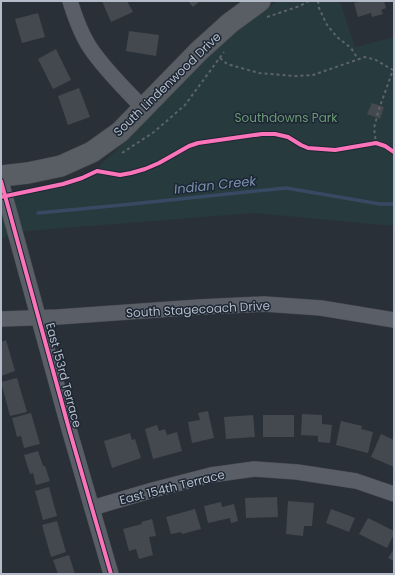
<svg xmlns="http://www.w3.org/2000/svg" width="395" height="575" font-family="Poppins,sans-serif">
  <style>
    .green { fill: #273a3e }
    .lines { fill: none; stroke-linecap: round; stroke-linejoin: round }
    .stream { stroke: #384963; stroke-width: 3.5 }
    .building { fill: #444950 }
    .street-casing { stroke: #484c53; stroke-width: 16 }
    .secondary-casing { stroke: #484c53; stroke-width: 22 }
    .path { stroke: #5d636a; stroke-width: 2; stroke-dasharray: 3 3; stroke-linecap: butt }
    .street { stroke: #5a5e66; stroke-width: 15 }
    .secondary { stroke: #595d64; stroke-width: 21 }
    .cycleway-casing { stroke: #1d2633; stroke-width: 6 }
    .cycleway { stroke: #fb73b8; stroke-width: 4 }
    .labels { text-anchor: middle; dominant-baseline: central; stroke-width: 3; stroke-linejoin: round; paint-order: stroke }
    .street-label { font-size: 12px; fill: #b4bcc9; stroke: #1d2633 }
    .park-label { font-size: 12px; fill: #6b9a76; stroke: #1d2633 }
    .water-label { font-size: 13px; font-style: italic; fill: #7c92b1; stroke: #1d2633 }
  </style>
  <rect width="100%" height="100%" fill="#2a3038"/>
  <path class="green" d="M278 1H340L355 47 394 37V226L254 213 26 231 1 238V198L63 184 82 178 97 171 101 164 133 135 173 91 236 29Z"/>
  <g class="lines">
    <path class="stream" d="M38 213 122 205 286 188 380 204H394"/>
  </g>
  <g class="building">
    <path d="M102 1H127L133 12 111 22Z"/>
    <path d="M188 1H200L193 7Z"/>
    <path d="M358 1H384L386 8 381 10 383 14 372 17 371 13 358 17 354 3 358 2Z"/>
    <path d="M38 13 45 37 22 43 15 19Z"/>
    <path d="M129 31 159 35 156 56 126 51Z"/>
    <path d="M56 49 71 80 53 89 38 59Z"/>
    <path d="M79 88 90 117 68 125 58 96Z"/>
    <path d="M372 103 384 107 380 119 367 114Z"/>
    <path d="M6 340 15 371 1 376V342Z"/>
    <path d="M17 378 27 412 10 416 1 382Z"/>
    <path d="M208 411 214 438 192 443 188 422 200 420 198 413Z"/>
    <path d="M31 413 40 444 24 448 21 436 17 437 12 418Z"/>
    <path d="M302 414 322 415V424L332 425 330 443 318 442V436L301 435Z"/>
    <path d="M253 415 255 437 226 439 224 417Z"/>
    <rect x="263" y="415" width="31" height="22"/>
    <path d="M341 421 362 426 361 429 373 432 368 453 336 445Z"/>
    <path d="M157 425 159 431 165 429 167 435 177 432 182 451 153 459 145 429Z"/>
    <path d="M130 433 132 440 135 439 141 458 112 468 104 441Z"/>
    <path d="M381 434 394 440V467L371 457Z"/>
    <path d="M38 451 43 466H45L50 481 36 485 33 473 30 474 24 455Z"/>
    <path d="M49 487 57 516 43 520 35 491Z"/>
    <path d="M277 497 278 517 246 518 245 498Z"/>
    <path d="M288 501 314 503 312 526H304L303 536 286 534Z"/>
    <path d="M221 502 222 507 234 504 238 521 231 523 230 518 208 523 204 506Z"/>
    <path d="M195 509 201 529 182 534 181 532 171 534 166 517Z"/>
    <path d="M331 509 355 518 349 532 326 523Z"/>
    <path d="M368 518 394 531V534L387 548 359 534Z"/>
    <path d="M152 519 156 536 149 537 153 555 139 559 136 549 129 551 123 529 142 524 141 522Z"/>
    <path d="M57 521 66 552 51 557 42 525Z"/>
    <path d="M394 549V561L388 558Z"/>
    <path d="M69 555 75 574H58L53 560Z"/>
  </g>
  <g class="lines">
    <defs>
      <g id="street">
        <path d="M70 1C75 17 82 36 91 49 106 71 125 89 143 108"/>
        <path d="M1 181 69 429 111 574"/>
        <path d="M1 319 58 317 199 307 264 304 321 308 394 320"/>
        <path d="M92 508 153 490 211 475 254 469 297 472 356 481 394 494"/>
      </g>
      <path id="secondary" d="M1 176 28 173 61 166 92 152 120 132 199 51 230 23 260 1"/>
    </defs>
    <use href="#street" class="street-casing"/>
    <use href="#secondary" class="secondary-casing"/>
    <g class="path">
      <path d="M318 1 319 8 327 25 337 37 351 48 358 59"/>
      <path d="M267 17 300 6 309 1"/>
      <path d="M220 58 227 64 259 73 296 76 313 75 365 57 376 60 393 70 379 109 374 128 376 143"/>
      <path d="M122 153 154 132 185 105 224 52"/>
    </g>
    <use href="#street" class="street"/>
    <use href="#secondary" class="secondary"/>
    <defs>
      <g id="cycleway">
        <path d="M1 181 69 429 111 574"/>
        <path d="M1 197 63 184 82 178 97 171 120 175 131 173 145 169 159 163 189 146 198 143 262 134H275L288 137 301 145 308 148 335 150 376 143 385 146 394 152"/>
      </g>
    </defs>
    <use href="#cycleway" class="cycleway-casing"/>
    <use href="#cycleway" class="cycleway"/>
  </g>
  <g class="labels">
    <g class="street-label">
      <text transform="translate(167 84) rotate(-44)">South Lindenwood Drive</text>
      <text transform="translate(198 309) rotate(-3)">South Stagecoach Drive</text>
      <text transform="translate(64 375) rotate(75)">East 153rd Terrace</text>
      <text transform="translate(172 487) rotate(-14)">East 154th Terrace</text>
    </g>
    <g class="park-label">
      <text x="286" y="117">Southdowns Park</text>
    </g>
    <g class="water-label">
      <text transform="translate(215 185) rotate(-6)">Indian Creek</text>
    </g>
  </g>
  <rect width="395" height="575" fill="none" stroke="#b4bcc9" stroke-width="4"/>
</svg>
